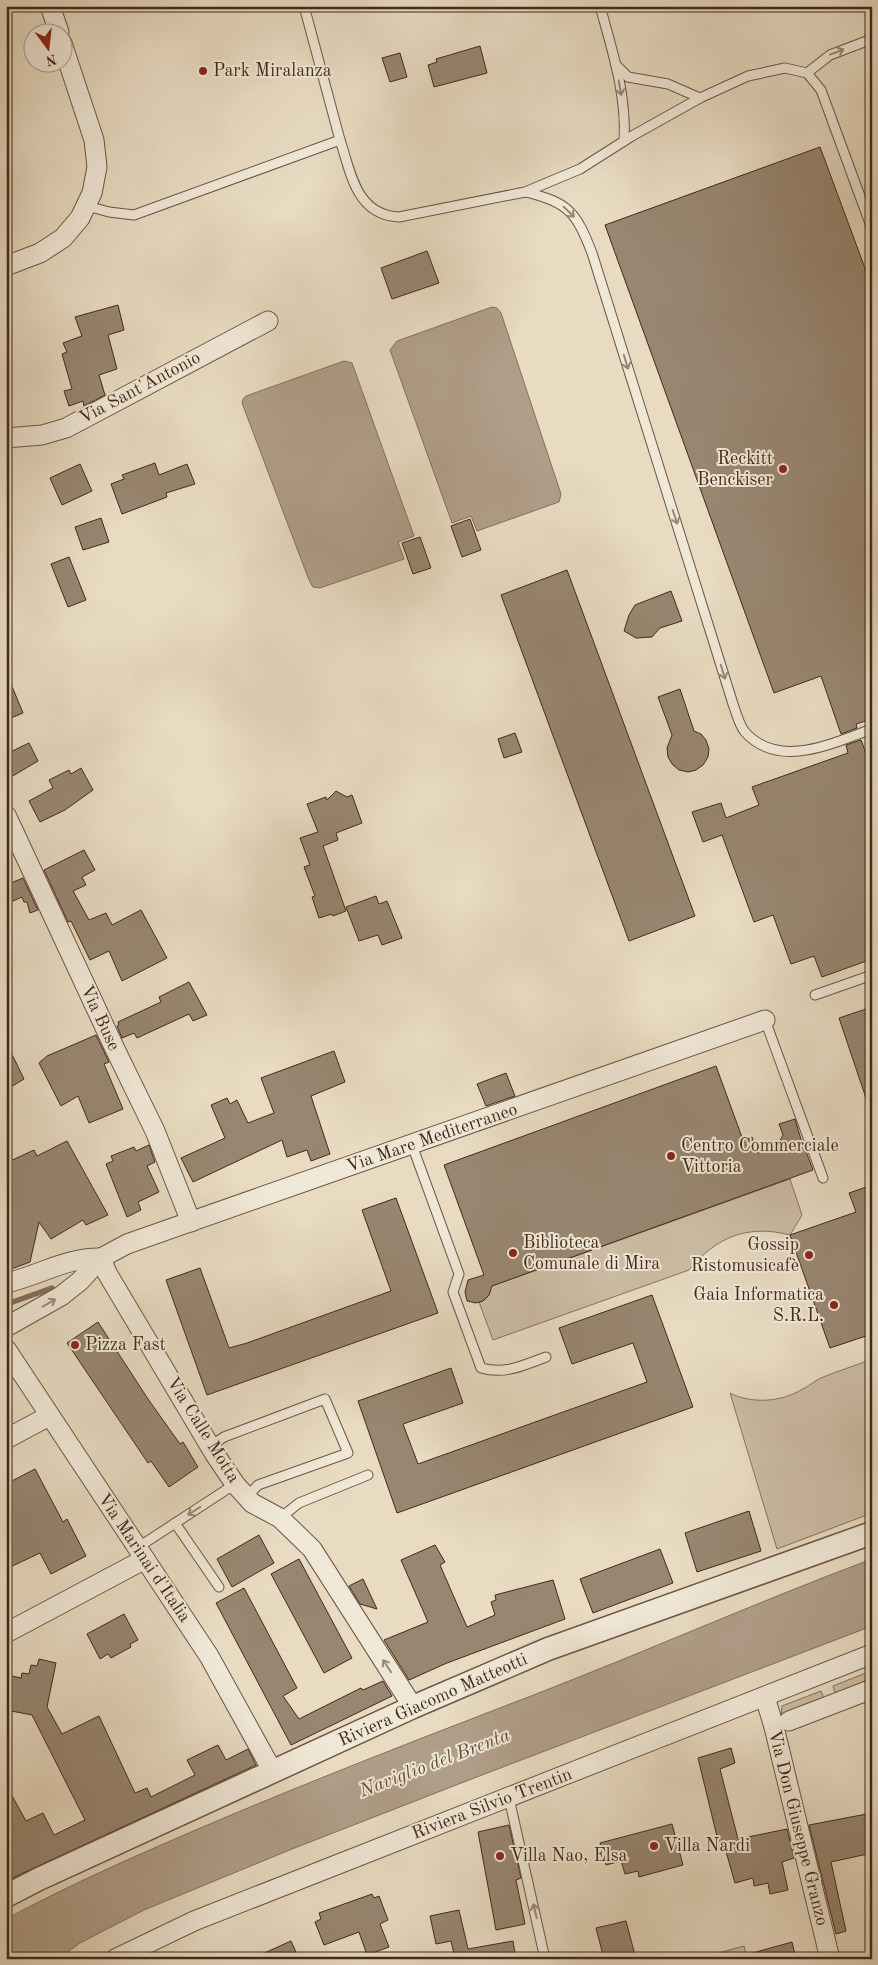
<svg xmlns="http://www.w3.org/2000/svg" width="878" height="1965" font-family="'Old Standard TT',serif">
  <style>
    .green { fill: #ccbda5; stroke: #87735f }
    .water { fill: #b09e89; stroke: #846f5c }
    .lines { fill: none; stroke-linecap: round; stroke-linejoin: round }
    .stream { stroke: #846f5c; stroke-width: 5.5 }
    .building { fill: #988671; stroke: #422919 }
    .service-casing { stroke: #6c5643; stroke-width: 11 }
    .minor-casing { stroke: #6c5643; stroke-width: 21 }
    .tertiary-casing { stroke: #6c5643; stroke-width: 25 }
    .service { stroke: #f0e8d7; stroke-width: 9 }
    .minor { stroke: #f0e8d7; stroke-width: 19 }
    .tertiary { stroke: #f0e8d7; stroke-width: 22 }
    .oneway { stroke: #998878 }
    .poi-dot { fill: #8f2418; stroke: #f0e8d7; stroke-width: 2 }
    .labels { text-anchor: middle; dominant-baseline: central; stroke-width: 4; stroke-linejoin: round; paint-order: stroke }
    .poi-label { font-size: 18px; fill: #422919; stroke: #f0e8d7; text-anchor: start }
    .street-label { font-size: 18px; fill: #422919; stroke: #f0e8d7 }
    .water-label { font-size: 19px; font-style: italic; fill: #634c3b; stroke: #f0e8d7 }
  </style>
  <rect width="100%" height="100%" fill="#e8dbc2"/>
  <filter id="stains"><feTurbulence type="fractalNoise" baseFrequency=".004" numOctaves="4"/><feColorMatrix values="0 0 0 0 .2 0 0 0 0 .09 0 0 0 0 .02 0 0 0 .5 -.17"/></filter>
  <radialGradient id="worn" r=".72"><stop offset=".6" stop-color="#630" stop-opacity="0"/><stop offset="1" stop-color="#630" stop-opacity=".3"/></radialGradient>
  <g class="green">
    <path d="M790 1179 802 1215 790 1235C748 1224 716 1237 689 1270L493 1340 479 1302C487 1300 491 1295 489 1287Z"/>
    <path d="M872 1359V1513L777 1549 730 1393C751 1404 781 1402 801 1390 808 1387 814 1381 821 1378 837 1371 855 1366 872 1359Z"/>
    <path d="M871 1671 872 1682 836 1696 833 1686Z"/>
    <path d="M821 1691 825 1701 781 1718 782 1706Z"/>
    <path d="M744 1946 747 1959H696Z"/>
  </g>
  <g class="water">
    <path d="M492 307 497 308 501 313 561 494 559 502 477 531 471 516 452 523 390 350 397 341Z"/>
    <path d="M344 361 352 363 414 536 398 542 404 559 320 588 313 587 309 580 242 403 243 399 246 396Z"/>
    <path d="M872 1559V1626L469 1780 292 1849 144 1910 80 1943 58 1959H6V1919C69 1885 133 1857 198 1829 308 1782 419 1739 531 1696 645 1652 757 1602 872 1559Z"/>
  </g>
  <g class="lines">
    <path class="stream" d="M7 1304 52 1288"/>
  </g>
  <g class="building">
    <path d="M480 46 487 73 434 87 428 65 437 62 436 59Z"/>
    <path d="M400 53 407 77 390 82 382 58Z"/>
    <path d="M820 147 872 287V719L856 724 857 728 841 734 821 676 774 693 605 225Z"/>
    <path d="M427 251 439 283 392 299 381 268Z"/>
    <path d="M118 305 124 330 108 335 117 369 99 375 105 395 84 406 83 401 69 406 64 391 72 389 62 354 67 352 63 343 82 336 75 317Z"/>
    <path d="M155 463 159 475 187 464 195 484 166 493 167 497 122 514 111 484 124 479 122 475Z"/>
    <path d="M80 464 92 491 62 505 50 478Z"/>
    <path d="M101 518 109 542 83 550 75 527Z"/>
    <path d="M470 519 481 550 462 557 451 526Z"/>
    <path d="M420 537 431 568 413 574 402 543Z"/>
    <path d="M69 557 86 600 68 607 51 564Z"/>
    <path d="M567 570 695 916 629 941 501 595Z"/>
    <path d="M671 591 682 621 660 628 652 637 636 638 624 631 629 615 635 605Z"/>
    <path d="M6 672 23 713 6 720Z"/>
    <path d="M680 689 694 731 701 734 706 740 709 749 708 757 703 765 696 770 688 772 679 770 672 764 668 757 667 748 672 735 658 697Z"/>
    <path d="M515 733 522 752 504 758 498 739Z"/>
    <path d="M861 740 872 769V959L822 977 814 956 791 964 773 915 754 922 722 835 703 842 692 812 721 803 726 818 759 805 752 787 848 753 846 745Z"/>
    <path d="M29 743 38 761 11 777 6 766V754Z"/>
    <path d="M81 768 93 790 65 810 40 822 29 801 53 788 49 780 69 770 71 774Z"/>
    <path d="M336 791 347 797 352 795 362 823 336 833 338 840 323 846 346 911 333 916 332 914 319 918 312 897 315 896 304 867 310 865 300 838 318 832 307 804 326 797 327 800Z"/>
    <path d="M84 850 95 870 82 877 86 885 73 891 89 920 106 913 112 925 141 910 167 958 122 981 109 951 90 960 71 921 68 922 44 870Z"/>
    <path d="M23 878 38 910 30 913 27 902H24L22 897 6 904V885Z"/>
    <path d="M376 896 379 904 387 901 402 938 382 945 378 935 359 941 346 907Z"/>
    <path d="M189 982 207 1015 193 1021 189 1014 137 1038 134 1033 122 1038 117 1026 119 1025 118 1022 161 1002 159 997Z"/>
    <path d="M872 1007V1106L869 1107 839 1018Z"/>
    <path d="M96 1035 109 1062 104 1064 123 1109 89 1123 78 1096 61 1106 39 1063 47 1056Z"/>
    <path d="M6 1042 24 1079 6 1090Z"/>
    <path d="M334 1051 345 1082 311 1096 330 1154 311 1161 307 1150 287 1157 282 1140 193 1182 181 1158 225 1138 211 1105 227 1098 230 1104 237 1100 248 1123 274 1113 261 1078Z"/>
    <path d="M716 1066 743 1140 752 1137 758 1153 777 1146 783 1135 779 1124 795 1119 803 1146H804L813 1170 492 1286 489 1295 483 1301 476 1303 467 1301 465 1292 468 1280 484 1275 444 1165Z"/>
    <path d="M506 1073 515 1096 486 1106 477 1084Z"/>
    <path d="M67 1141 108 1215 86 1225 83 1220 51 1239 39 1222 30 1262 6 1271V1163L34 1150 37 1156Z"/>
    <path d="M149 1145 155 1162 147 1166 159 1192 138 1202 141 1210 127 1217 106 1164 113 1161 111 1156 134 1147 136 1151Z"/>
    <path d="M872 1185V1334L830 1348 790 1235 856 1212 849 1193Z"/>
    <path d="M396 1198 438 1313 207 1395 166 1280 200 1268 229 1348 247 1343 391 1291 362 1210Z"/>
    <path d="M652 1295 693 1407 397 1513 358 1401 451 1368 463 1403 403 1424 418 1464 485 1440 647 1382 633 1343 572 1364 559 1328Z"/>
    <path d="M98 1322 148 1399 180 1444 183 1442 198 1467 169 1487 151 1461 148 1463 67 1343Z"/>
    <path d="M35 1469 63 1522 67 1519 86 1556 51 1574 40 1553 6 1569V1484Z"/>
    <path d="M749 1511 761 1551 697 1572 685 1533Z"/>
    <path d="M259 1535 274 1563 232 1587 217 1559Z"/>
    <path d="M435 1545 445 1562 440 1565 467 1627 495 1615 491 1602 496 1600 495 1595 553 1580 565 1619 447 1663 409 1680 384 1640 428 1622 401 1560Z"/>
    <path d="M660 1549 673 1583 593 1613 580 1579Z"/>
    <path d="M299 1559 352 1658 324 1673 271 1574Z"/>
    <path d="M363 1579 377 1609 360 1604 349 1586Z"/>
    <path d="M244 1588 297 1688 283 1696 299 1719 361 1688 363 1690 383 1681 392 1696 291 1745 216 1603Z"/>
    <path d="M124 1614 138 1640 130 1644 131 1647 111 1658 108 1654 100 1659 87 1634Z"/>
    <path d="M39 1659 56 1663 47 1707 62 1734 99 1716 135 1793 147 1788 151 1797 195 1775 187 1760 218 1745 226 1760 248 1749 256 1765 6 1881V1785L26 1821 43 1813 54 1835 85 1820 32 1715 6 1710 8 1675 21 1678 22 1673 29 1674 31 1665 37 1666Z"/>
    <path d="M731 1748 735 1763 720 1769 738 1839 787 1829 794 1858 782 1862 788 1890 770 1894 768 1883 754 1886 753 1878 735 1883 725 1848 720 1849 698 1758Z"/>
    <path d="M872 1813V1853L831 1862 846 1931 836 1934 809 1825Z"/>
    <path d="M672 1824 683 1865 639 1877 638 1871 625 1874 621 1861 606 1865 600 1843Z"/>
    <path d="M509 1825 521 1878 516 1880 525 1924 496 1930 478 1832Z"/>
    <path d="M372 1894 374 1898 379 1896 388 1920 380 1924 389 1947 367 1955 359 1932 324 1945 315 1922 321 1919 319 1913Z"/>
    <path d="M459 1910 468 1949 513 1941 516 1959H458L457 1954H454L451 1941 436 1944 430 1916Z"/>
    <path d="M626 1921 636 1959H604L596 1928Z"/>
    <path d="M291 1941 299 1959H251Z"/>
    <path d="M792 1942 796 1959H750L749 1954Z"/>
  </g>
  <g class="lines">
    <defs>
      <g id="service">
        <path d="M304 6 340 140"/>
        <path d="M600 6C612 50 627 95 624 141"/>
        <path d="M616 65 628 77 668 84 700 98"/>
        <path d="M807 73 830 55 872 39"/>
        <path d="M526 192C569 203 576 212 592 253L733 704C736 712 739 725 745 732 779 770 833 743 872 729"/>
        <path d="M87 206 109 212 134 215 340 140C351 173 356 215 399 217L525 192 580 169 632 136 700 98 748 76 785 68 807 73 821 90 872 229"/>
        <path d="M815 995 872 975"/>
        <path d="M765 1020 823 1178"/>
        <path d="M412 1145 459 1274 453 1292 481 1368C505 1375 524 1365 546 1357"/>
        <path d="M210 1446 224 1437 325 1399 348 1453 258 1485 247 1497"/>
        <path d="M280 1518 299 1503 368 1475"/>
        <path d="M175 1523 219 1587"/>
        <path d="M137 1548 235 1484"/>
        <path d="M509 1798 545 1959"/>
      </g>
      <g id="minor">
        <path d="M50 6 59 32"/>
        <path d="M6 266 40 253 63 238 80 218 92 193 97 167 94 140 62 43"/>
        <path d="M6 438 42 435 66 428 268 321"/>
        <path d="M6 815 115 1049 155 1131 191 1222"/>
        <path d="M101 1258 107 1273 214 1453 235 1484 252 1503 280 1518 312 1549 413 1707"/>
        <path d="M6 1283C38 1276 67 1257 101 1258"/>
        <path d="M6 1327 61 1296 80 1281 101 1258 127 1244 765 1020"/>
        <path d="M6 1349 209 1656 273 1772"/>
        <path d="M6 1439 49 1416"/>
        <path d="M6 1633 145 1559"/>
        <path d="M765 1697 774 1727 830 1959"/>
        <path d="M789 1721 872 1689"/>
        <path d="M115 1959 194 1921 872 1654"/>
      </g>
      <path id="tertiary" d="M6 1896 39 1879 413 1707 548 1649 872 1533"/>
    </defs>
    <use href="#service" class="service-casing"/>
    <use href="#minor" class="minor-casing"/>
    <use href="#tertiary" class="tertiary-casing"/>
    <use href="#service" class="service"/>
    <use href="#minor" class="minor"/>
    <use href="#tertiary" class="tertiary"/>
  </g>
  <defs><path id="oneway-shaft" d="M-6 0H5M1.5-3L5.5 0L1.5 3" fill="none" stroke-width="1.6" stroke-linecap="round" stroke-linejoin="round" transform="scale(1.25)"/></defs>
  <g class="oneway">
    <use href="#oneway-shaft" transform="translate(837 52) rotate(-21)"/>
    <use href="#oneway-shaft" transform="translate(620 88) rotate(80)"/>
    <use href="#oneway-shaft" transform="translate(569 212) rotate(44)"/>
    <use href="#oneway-shaft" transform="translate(626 362) rotate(73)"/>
    <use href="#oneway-shaft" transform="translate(675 517) rotate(71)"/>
    <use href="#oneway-shaft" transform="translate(723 672) rotate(73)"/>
    <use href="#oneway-shaft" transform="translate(49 1303) rotate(-30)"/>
    <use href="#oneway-shaft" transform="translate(194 1511) rotate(147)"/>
    <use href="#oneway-shaft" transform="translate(387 1666) rotate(-123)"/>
    <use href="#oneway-shaft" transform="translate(535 1911) rotate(-103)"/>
  </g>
  <g class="poi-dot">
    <circle cx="203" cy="71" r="5"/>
    <circle cx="783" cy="469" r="5"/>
    <circle cx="671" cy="1156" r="5"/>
    <circle cx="513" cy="1253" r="5"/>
    <circle cx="809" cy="1255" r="5"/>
    <circle cx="834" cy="1305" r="5"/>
    <circle cx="75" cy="1345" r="5"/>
    <circle cx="654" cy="1846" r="5"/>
    <circle cx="500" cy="1856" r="5"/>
  </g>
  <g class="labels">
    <g class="poi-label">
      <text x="213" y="71">Park Miralanza</text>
      <text x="773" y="459" text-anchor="end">Reckitt<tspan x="773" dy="21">Benckiser</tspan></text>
      <text x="681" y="1146">Centro Commerciale<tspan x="681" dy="21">Vittoria</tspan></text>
      <text x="523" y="1243">Biblioteca<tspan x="523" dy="21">Comunale di Mira</tspan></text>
      <text x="799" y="1245" text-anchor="end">Gossip<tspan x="799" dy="21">Ristomusicafè</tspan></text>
      <text x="824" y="1295" text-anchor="end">Gaia Informatica<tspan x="824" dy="21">S.R.L.</tspan></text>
      <text x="85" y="1345">Pizza Fast</text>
      <text x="664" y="1846">Villa Nardi</text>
      <text x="510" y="1856">Villa Nao, Elsa</text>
    </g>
    <g class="street-label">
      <text transform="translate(140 388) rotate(-28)">Via Sant'Antonio</text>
      <text transform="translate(100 1018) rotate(65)">Via Buse</text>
      <text transform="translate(432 1138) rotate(-19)">Via Mare Mediterraneo</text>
      <text transform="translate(203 1430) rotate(58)">Via Calle Motta</text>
      <text transform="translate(144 1558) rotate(56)">Via Marinai d'Italia</text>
      <text transform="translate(433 1700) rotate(-24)">Riviera Giacomo Matteotti</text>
      <text transform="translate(492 1804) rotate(-21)">Riviera Silvio Trentin</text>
      <text transform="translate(798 1828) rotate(76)">Via Don Giuseppe Granzo</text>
    </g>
    <g class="water-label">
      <text transform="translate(435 1764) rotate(-21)">Naviglio del Brenta</text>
    </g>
  </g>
  <rect width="878" height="1965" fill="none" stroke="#e8dbc2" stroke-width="25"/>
  <rect x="8" y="8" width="863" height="1950" fill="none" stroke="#422919" stroke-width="2.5"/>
  <rect x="12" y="12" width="853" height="1940" fill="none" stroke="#422919"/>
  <g transform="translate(48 48) rotate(165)"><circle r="24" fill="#f0e8d7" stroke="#aa9c8b"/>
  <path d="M0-4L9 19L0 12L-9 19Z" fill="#8f2418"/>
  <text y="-8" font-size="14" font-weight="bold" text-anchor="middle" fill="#422919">N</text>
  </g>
  <rect width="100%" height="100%" filter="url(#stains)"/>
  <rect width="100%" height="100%" fill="url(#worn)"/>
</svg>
